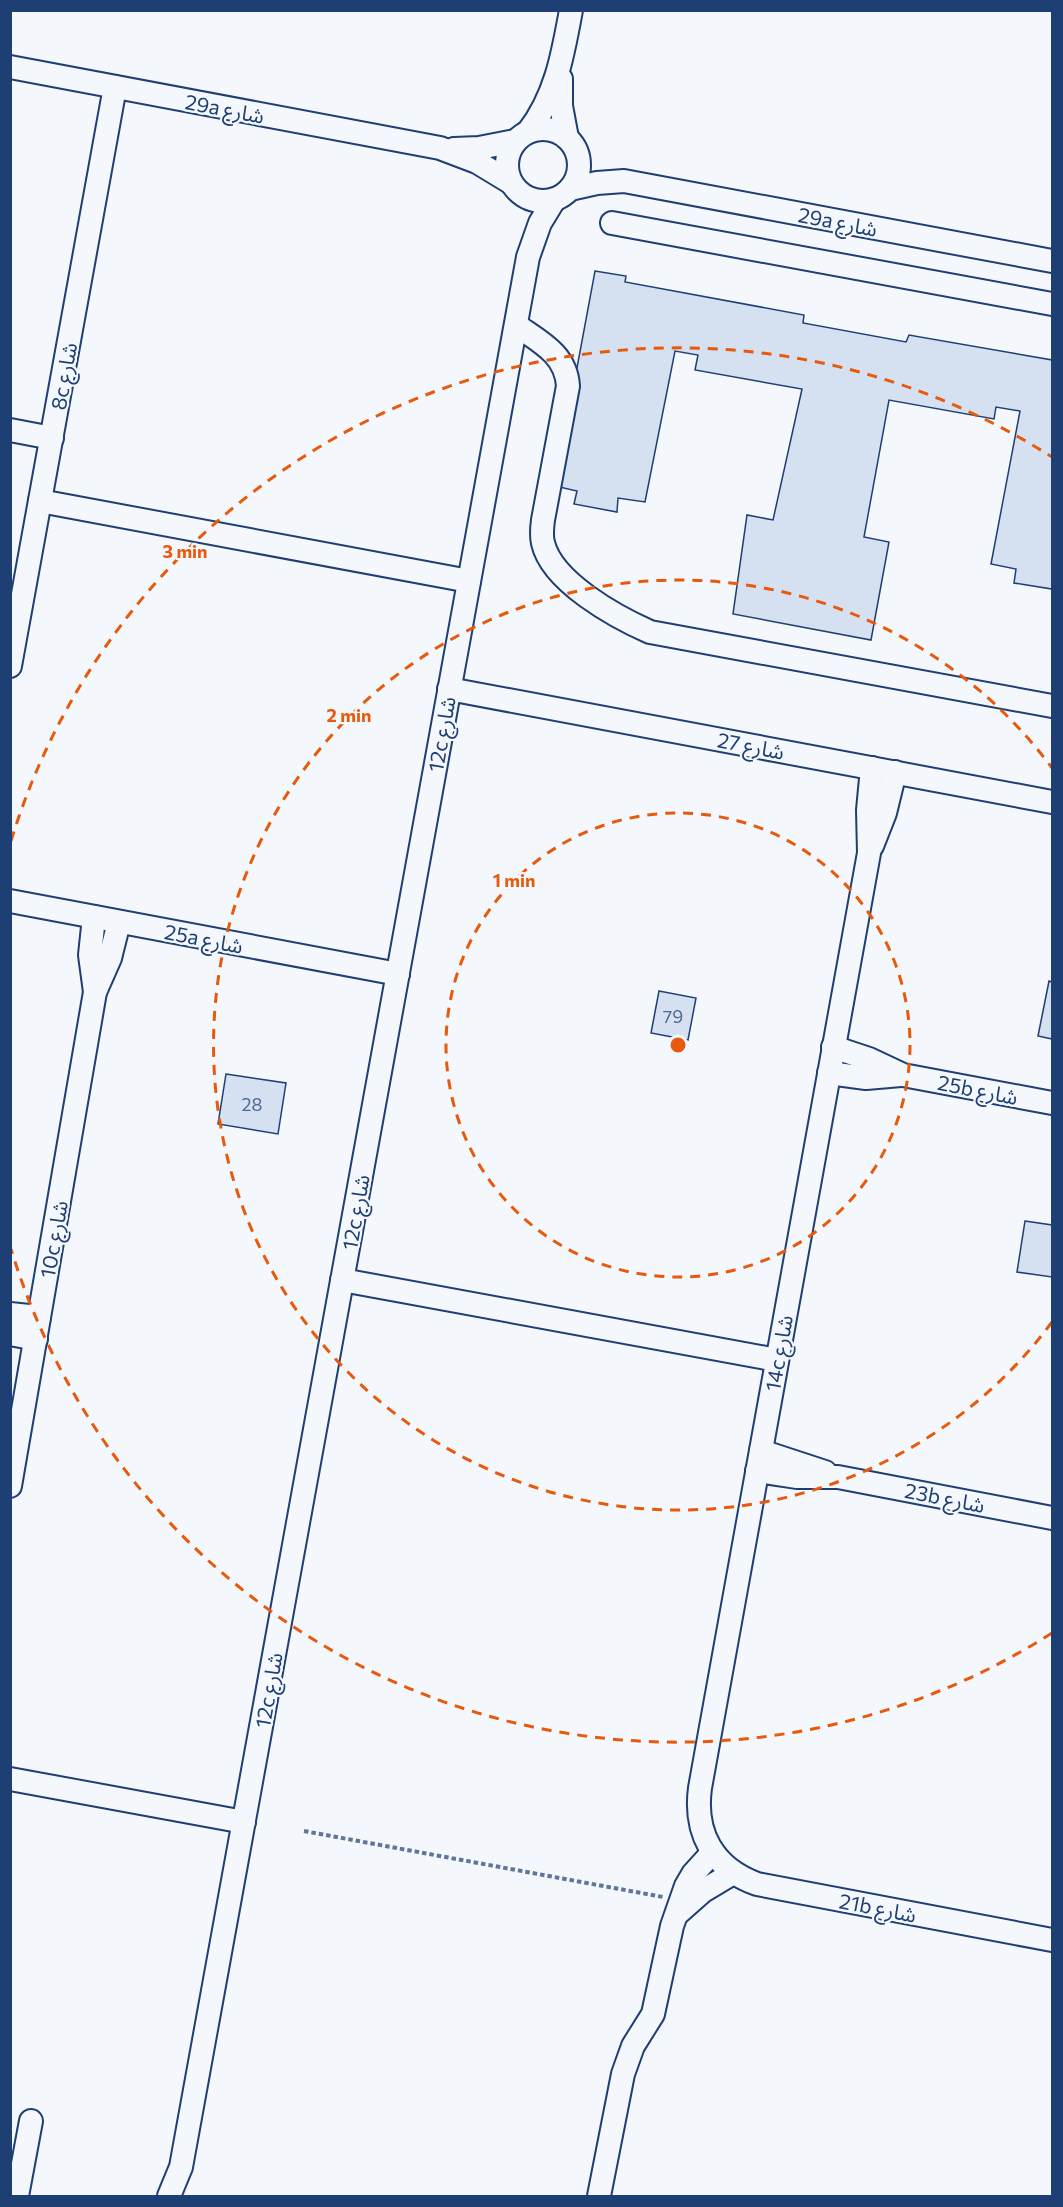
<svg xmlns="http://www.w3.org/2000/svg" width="1063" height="2207" font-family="Commissioner,'Noto Sans Arabic',sans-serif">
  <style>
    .building { fill: #d5e0f0; stroke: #1d3f73; stroke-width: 1.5 }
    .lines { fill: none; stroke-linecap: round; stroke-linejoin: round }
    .minor-casing { stroke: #1d3f73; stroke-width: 26 }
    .path { stroke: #5e769c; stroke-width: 4; stroke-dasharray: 4.5 3; stroke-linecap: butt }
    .minor { stroke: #f4f7fb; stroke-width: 22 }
    .ring { fill: none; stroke: #e8590c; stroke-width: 3; stroke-dasharray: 10 8 }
    .labels { text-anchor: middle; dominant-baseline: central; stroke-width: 4.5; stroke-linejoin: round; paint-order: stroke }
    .number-label { font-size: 18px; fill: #4b6792 }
    .street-label { font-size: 21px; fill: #1d3f73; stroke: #f4f7fb }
    .centre { fill: #e8590c; stroke: #f4f7fb; stroke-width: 3 }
    .ring-label { font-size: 18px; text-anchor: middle; font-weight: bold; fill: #e8590c; stroke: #f4f7fb; stroke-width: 4.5; stroke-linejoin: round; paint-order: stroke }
  </style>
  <rect width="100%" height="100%" fill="#f4f7fb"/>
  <g class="building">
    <path d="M595 271 626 276 625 282 804 315 803 323 906 342 909 335 1052 360V589L1014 583 1016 569 991 564 1020 411 996 407 994 419 889 400 864 537 889 542 871 640 733 614 747 515 773 520 802 389 695 370 698 355 675 351 645 502 618 498 617 512 574 504 577 491 555 486Z"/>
    <path d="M1049 981 1052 982V1039L1038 1036Z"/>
    <path d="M659 991 696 998 688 1040 651 1033Z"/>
    <path d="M226 1074 286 1083 278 1134 218 1124Z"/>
    <path d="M1025 1221 1052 1225V1277L1017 1272Z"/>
  </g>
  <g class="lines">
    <defs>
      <g id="minor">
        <path d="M10 67 440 148 477 162 510 182"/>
        <path d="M561 79V106L567 138"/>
        <circle cx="543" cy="165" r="36"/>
        <path d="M528 132C556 96 563 54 571 10"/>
        <path d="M454 149 479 148 515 141"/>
        <path d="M570 189 597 183 624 181 1052 261"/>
        <path d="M612 223 1052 304"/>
        <path d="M516 325C540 342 566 354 568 386L543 520C542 528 541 535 543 543 552 582 616 617 650 632L1052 706"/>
        <path d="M10 430 52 438"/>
        <path d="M40 501 469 581"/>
        <path d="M10 666 115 87"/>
        <path d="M449 689 1052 802"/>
        <path d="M872 768 868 810 869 853 700 1788C694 1833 713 1868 757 1884L1052 1940"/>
        <path d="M872 846 885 813 895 772"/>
        <path d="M10 901 398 974"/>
        <path d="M94 917 90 955 95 992"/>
        <path d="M833 1047 869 1059 903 1075 1052 1103"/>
        <path d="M829 1073 866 1078 901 1075"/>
        <path d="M342 1280 777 1360"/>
        <path d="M10 1314 39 1317"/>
        <path d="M10 1334 36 1339"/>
        <path d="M761 1451 825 1472"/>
        <path d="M757 1471 797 1477H838L1052 1518"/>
        <path d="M10 1486 95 992 110 958 119 922"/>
        <path d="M10 1779 244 1822"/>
        <path d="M677 1914 703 1891 733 1873"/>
        <path d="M17 2196 31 2121"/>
        <path d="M169 2196 181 2167 528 257 540 223 554 200"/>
        <path d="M599 2196 623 2074 633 2046 653 2014 672 1926 686 1886 693 1874 713 1852"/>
      </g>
    </defs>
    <use href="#minor" class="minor-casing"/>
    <path class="path" d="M304 1831 663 1897"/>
    <use href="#minor" class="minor"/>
  </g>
  <g class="ring">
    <circle cx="678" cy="1045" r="232"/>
    <path d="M1052 1322A465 465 0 1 1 1052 768"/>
    <path d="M1052 1633A697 697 0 0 1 11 1249M11 841A697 697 0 0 1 1052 457"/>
  </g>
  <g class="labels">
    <g class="number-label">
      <text x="673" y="1016">79</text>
      <text x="252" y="1104">28</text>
    </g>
    <g class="street-label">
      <text transform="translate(225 108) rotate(11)">29a شارع</text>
      <text transform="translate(838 221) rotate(11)">29a شارع</text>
      <text transform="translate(63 376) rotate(-80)">8c شارع</text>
      <text transform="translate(441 734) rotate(-80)">12c شارع</text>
      <text transform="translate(751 745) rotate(11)">شارع 27</text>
      <text transform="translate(204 938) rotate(11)">25a شارع</text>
      <text transform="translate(978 1089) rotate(11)">25b شارع</text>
      <text transform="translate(355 1212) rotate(-80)">12c شارع</text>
      <text transform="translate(53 1239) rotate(-80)">10c شارع</text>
      <text transform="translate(778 1353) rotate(-80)">14c شارع</text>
      <text transform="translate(945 1497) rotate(11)">23b شارع</text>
      <text transform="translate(268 1690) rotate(-80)">12c شارع</text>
      <text transform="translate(878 1907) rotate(11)">21b شارع</text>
    </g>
  </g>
  <circle cx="678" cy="1045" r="9" class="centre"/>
  <g class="ring-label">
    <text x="185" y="558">3 min</text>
    <text x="349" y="722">2 min</text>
    <text x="514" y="887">1 min</text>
  </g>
  <rect width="1063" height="2207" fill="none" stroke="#1d3f73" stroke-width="24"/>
</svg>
